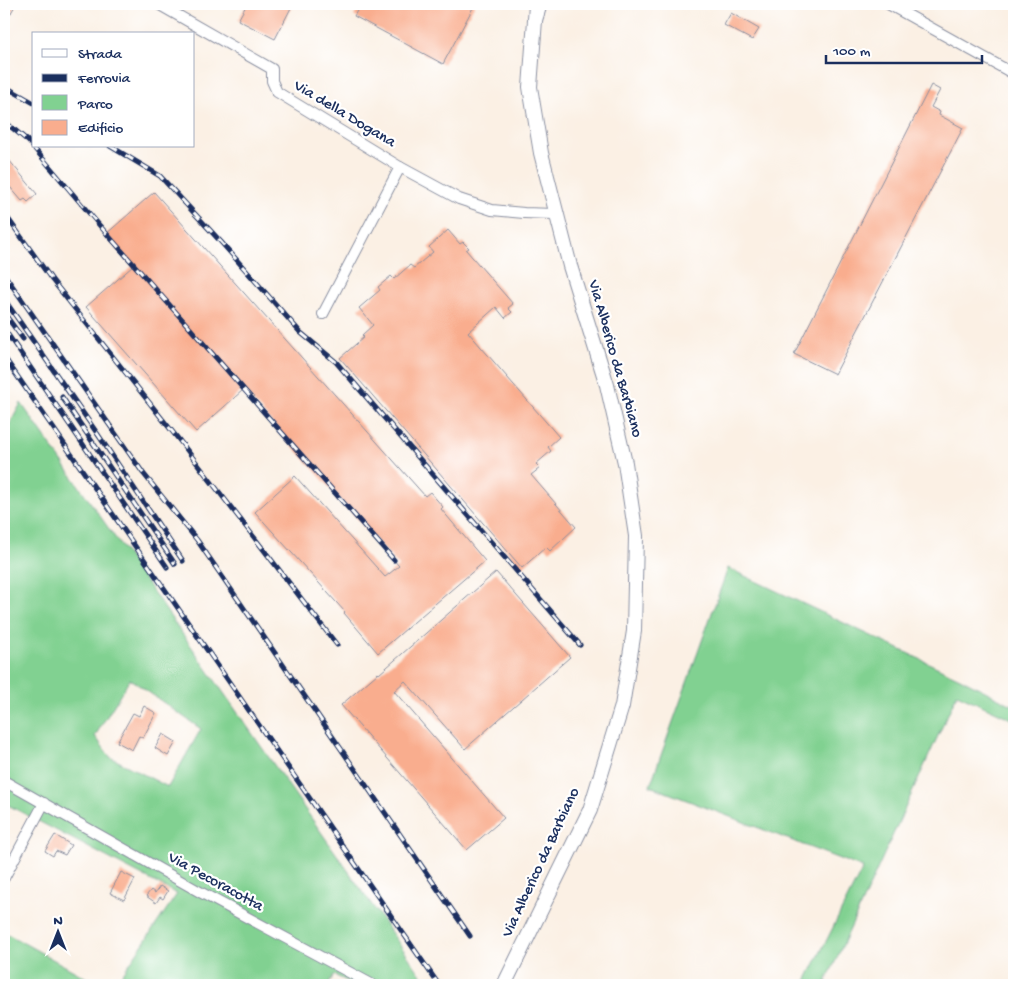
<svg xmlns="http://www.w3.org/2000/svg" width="1018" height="989" font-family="'Gochi Hand',sans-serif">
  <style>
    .green { fill: #81d191; stroke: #4e8078; fill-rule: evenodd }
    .building { fill: #f9ad8e }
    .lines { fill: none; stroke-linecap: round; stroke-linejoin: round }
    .street-casing { stroke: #8b90a1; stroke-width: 12 }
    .secondary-casing { stroke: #8b90a1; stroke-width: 16 }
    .street { stroke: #fff; stroke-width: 10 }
    .secondary { stroke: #fff; stroke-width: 14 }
    .rail-casing { stroke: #1b2f5e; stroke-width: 5 }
    .rail { stroke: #fff; stroke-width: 3; stroke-dasharray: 9; stroke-linecap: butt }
    .labels { text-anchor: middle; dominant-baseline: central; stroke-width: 4.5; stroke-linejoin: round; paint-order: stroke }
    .street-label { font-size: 16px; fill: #1b2f5e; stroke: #fff }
  </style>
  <rect width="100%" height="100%" fill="#fff"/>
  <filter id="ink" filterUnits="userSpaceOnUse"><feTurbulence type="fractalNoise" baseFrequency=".02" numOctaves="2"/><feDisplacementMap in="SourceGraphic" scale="10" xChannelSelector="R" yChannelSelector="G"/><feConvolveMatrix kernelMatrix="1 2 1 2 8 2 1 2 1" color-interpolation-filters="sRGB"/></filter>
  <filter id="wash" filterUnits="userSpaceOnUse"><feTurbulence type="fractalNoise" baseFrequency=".0096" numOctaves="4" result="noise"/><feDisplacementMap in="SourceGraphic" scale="20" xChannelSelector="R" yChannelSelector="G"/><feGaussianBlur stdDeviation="1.12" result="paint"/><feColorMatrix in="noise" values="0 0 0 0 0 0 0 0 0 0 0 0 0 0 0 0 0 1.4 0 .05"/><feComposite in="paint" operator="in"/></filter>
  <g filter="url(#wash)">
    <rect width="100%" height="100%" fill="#fbf0e4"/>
    <g class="green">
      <path d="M21 403 428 985H355L334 975 328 985H115L177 894 4 803V435ZM130 679 201 729 168 787 110 757 95 736Z"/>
      <path d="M728 568 960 678 1014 706V720L957 694 826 982 832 985H804L863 868 650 786Z"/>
      <path d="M4 932 99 985H4Z"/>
    </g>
    <g id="blocks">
      <g class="building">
        <path d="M4 4H16L4 25Z"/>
        <path d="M247 4H293L275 39 238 20Z"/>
        <path d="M361 4H475L443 64 354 16Z"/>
        <path d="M731 13 759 29 752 40 724 25Z"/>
        <path d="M931 85 940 90 931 107 940 112 939 115 963 128 835 374 794 354Z"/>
        <path d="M4 154 37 194 28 202 25 199 22 201 10 187 4 192Z"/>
        <path d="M154 192 425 496 430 492 443 507 441 509 485 561 378 653 344 613 345 612 255 512 295 476 385 577 399 566 243 390 196 432 86 307 133 266 105 235Z"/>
        <path d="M448 230 460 244 463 242 469 248 466 250 513 304 508 308 512 312 505 318 496 307 468 332 559 437 548 447 551 451 536 464 540 468 531 475 576 527 550 551 546 547 522 568 340 358 364 337 362 335 373 325 359 308 380 290 378 287 391 276 394 279 410 265 414 268 433 252 429 247Z"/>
        <path d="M496 572 570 657 465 749 405 681 394 691 504 818 467 850 341 705 378 673 379 674Z"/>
        <path d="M144 706 156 713 143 738 139 736 132 750 117 742 133 713 139 716Z"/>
        <path d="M163 734 176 742 168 756 155 748Z"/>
        <path d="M55 835 71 845 65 855 56 851 53 856 45 851Z"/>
        <path d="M121 872 135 879 124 900 110 893Z"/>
        <path d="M160 886 168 891 163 899 160 897 156 903 146 896 151 890 155 893Z"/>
      </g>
    </g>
  </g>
  <g filter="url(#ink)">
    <use href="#blocks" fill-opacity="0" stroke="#8b90a1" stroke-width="1"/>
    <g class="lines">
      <defs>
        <g id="street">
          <path d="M158 4 272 69V81L277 92 400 167 459 199 492 210 524 213 555 214"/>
          <path d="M888 4 1014 74"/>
          <path d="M323 314 400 167"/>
          <path d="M4 781 200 892 373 985"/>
          <path d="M4 878 44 803"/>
        </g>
        <g id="secondary">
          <path d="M536 4 535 20 540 4"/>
          <path d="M504 985 590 810 622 706 634 631 636 536 625 463 607 385 570 266 541 153 530 87 535 20"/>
        </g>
      </defs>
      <use href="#street" class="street-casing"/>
      <use href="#secondary" class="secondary-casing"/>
      <use href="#street" class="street"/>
      <use href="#secondary" class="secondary"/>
      <defs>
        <g id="rail">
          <path d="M4 86 34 103"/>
          <path d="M4 121 28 141 100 226 394 560"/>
          <path d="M110 146 160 176 221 242 300 332 336 362 580 645"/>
          <path d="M4 213 52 280 183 445 337 645"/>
          <path d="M4 274 143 473 197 540 470 936"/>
          <path d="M4 299 99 436 183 561"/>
          <path d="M4 313 23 339"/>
          <path d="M4 329 167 567"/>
          <path d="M4 357 439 985"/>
          <path d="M62 397 175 564"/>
        </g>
      </defs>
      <use href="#rail" class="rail-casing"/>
      <use href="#rail" class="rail"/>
    </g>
  </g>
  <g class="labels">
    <g class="street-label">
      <text transform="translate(344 115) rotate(31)">Via della Dogana</text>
      <text transform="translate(614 359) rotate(74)">Via Alberico da Barbiano</text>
      <text transform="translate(542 863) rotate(-65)">Via Alberico da Barbiano</text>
      <text transform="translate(215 883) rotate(29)">Via Pecoracotta</text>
    </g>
  </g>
  <rect width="1018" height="989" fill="none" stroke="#fff" stroke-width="20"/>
  <rect x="32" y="32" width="162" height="115" fill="#ffffff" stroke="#a4acbf"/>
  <rect x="42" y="49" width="25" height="8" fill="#ffffff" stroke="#a4acbf"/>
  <text x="78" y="58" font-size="15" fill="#1b2f5e">Strada</text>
  <rect x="42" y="74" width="25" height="8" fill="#1b2f5e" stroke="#a4acbf"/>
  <text x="78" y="82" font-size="15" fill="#1b2f5e">Ferrovia</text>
  <rect x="42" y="95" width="25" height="15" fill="#81d191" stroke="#a4acbf"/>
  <text x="78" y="108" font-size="15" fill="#1b2f5e">Parco</text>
  <rect x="42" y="120" width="25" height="15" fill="#f9ad8e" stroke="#a4acbf"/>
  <text x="78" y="132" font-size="15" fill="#1b2f5e">Edificio</text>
  <g transform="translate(58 932)" stroke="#ffffff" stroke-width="4" paint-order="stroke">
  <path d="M0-4L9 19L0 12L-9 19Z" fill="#1b2f5e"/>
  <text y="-8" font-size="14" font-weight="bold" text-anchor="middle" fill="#1b2f5e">N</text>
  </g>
  <path d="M826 55v8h156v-8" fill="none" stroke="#1b2f5e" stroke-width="2.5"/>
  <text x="833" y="55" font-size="15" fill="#1b2f5e" stroke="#ffffff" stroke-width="4" paint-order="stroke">100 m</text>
</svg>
